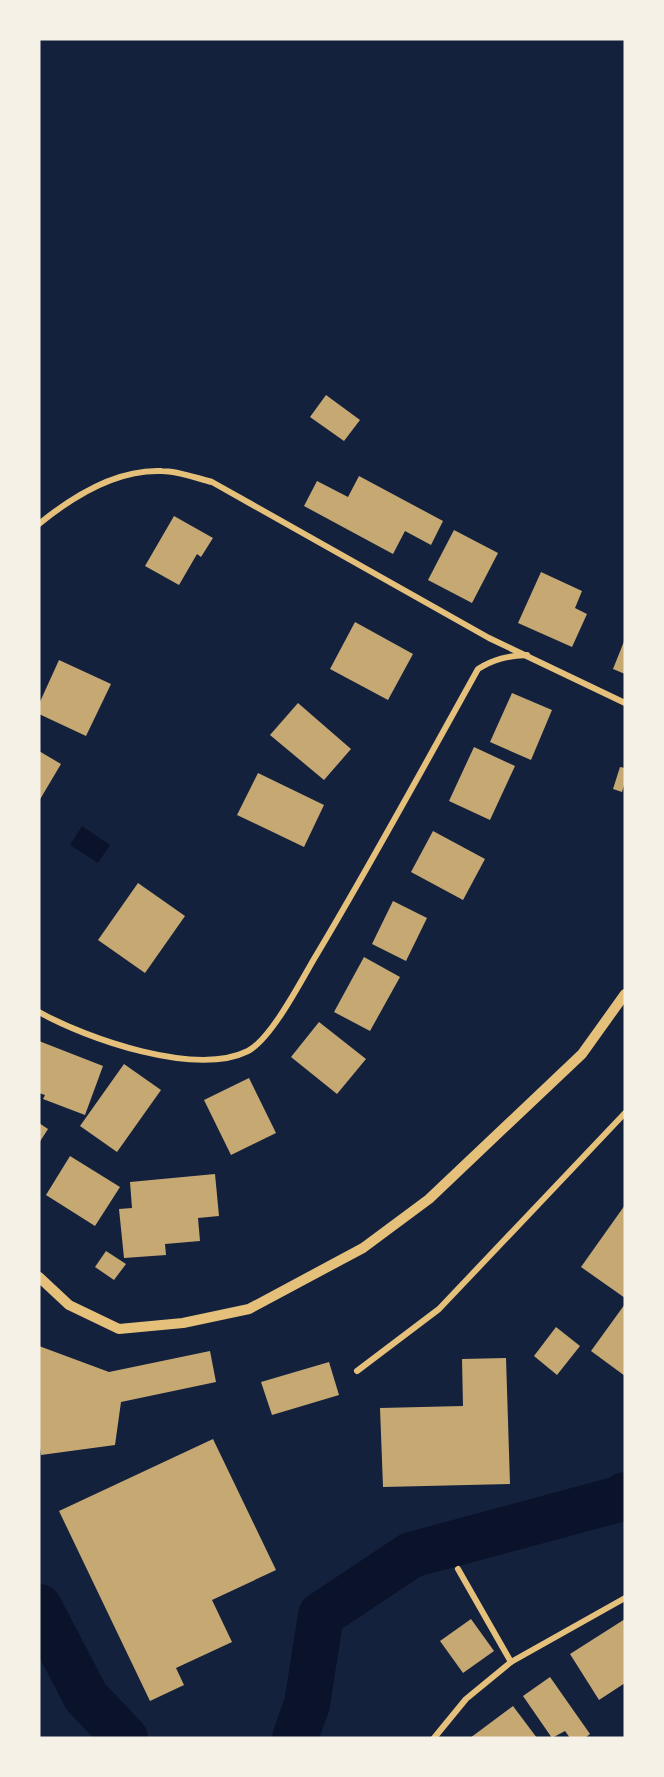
<svg xmlns="http://www.w3.org/2000/svg" width="664" height="1777" font-family="'Varela Round',sans-serif">
  <style>
    .water { fill: #0b132b }
    .lines { fill: none; stroke-linecap: round; stroke-linejoin: round }
    .river { stroke: #0b132b; stroke-width: 46 }
    .building { fill: #c6a872 }
    .minor { stroke: #e5c07b; stroke-width: 6 }
    .tertiary { stroke: #e5c07b; stroke-width: 10 }
  </style>
  <rect width="100%" height="100%" fill="#14213d"/>
  <path class="water" d="M82 826 110 845 98 863 70 845Z"/>
  <g class="lines">
    <g class="river">
      <path d="M39 1607 86 1697 125 1738"/>
      <path d="M295 1738 307 1704 321 1615 411 1555 619 1499 625 1495"/>
    </g>
  </g>
  <g class="building">
    <path d="M326 395 360 420 344 441 310 417Z"/>
    <path d="M359 476 443 521 431 545 405 531 393 554 304 506 317 481 348 497Z"/>
    <path d="M174 516 213 538 201 557 197 554 179 585 145 566Z"/>
    <path d="M454 530 498 553 472 603 428 580Z"/>
    <path d="M541 572 582 591 575 608 587 614 572 647 518 623Z"/>
    <path d="M355 622 413 654 388 700 330 669Z"/>
    <path d="M625 639V674L613 669Z"/>
    <path d="M59 660 111 684 86 736 39 714V704Z"/>
    <path d="M512 693 552 710 531 760 490 742Z"/>
    <path d="M298 703 351 749 324 780 270 735Z"/>
    <path d="M474 747 515 766 490 820 449 801Z"/>
    <path d="M39 751 61 764 39 801Z"/>
    <path d="M620 767 625 768V782L622 792 613 789Z"/>
    <path d="M258 773 324 805 304 847 237 815Z"/>
    <path d="M433 831 485 859 463 900 411 872Z"/>
    <path d="M138 883 185 916 145 973 98 940Z"/>
    <path d="M393 901 427 918 406 961 372 944Z"/>
    <path d="M364 957 400 977 370 1031 334 1012Z"/>
    <path d="M319 1022 366 1059 337 1094 291 1057Z"/>
    <path d="M39 1041 103 1066 85 1115 43 1099 45 1095 39 1093Z"/>
    <path d="M124 1064 161 1090 117 1152 80 1126Z"/>
    <path d="M249 1078 276 1133 231 1155 204 1100Z"/>
    <path d="M39 1123 48 1129 39 1143Z"/>
    <path d="M70 1156 120 1187 95 1226 46 1195Z"/>
    <path d="M215 1174 219 1216 198 1218 200 1241 165 1244 166 1255 124 1258 119 1209 132 1208 130 1182Z"/>
    <path d="M625 1205V1298L581 1267Z"/>
    <path d="M106 1251 126 1264 114 1280 95 1267Z"/>
    <path d="M625 1304V1376L591 1351Z"/>
    <path d="M556 1327 580 1346 557 1375 534 1356Z"/>
    <path d="M39 1346 109 1372 210 1351 216 1382 121 1402 115 1445 41 1455 39 1441Z"/>
    <path d="M506 1358 510 1484 383 1487 380 1408 463 1406 462 1359Z"/>
    <path d="M329 1362 339 1395 272 1415 261 1382Z"/>
    <path d="M213 1439 276 1570 212 1600 232 1642 176 1668 184 1685 150 1701 59 1511Z"/>
    <path d="M471 1619 494 1651 463 1673 440 1641Z"/>
    <path d="M625 1619V1683L599 1700 570 1654Z"/>
    <path d="M550 1677 590 1734 585 1738H570L565 1731 552 1738 523 1696Z"/>
    <path d="M513 1706 537 1738H470Z"/>
  </g>
  <g class="lines">
    <g class="minor">
      <path d="M39 524C73 496 117 469 162 471 178 471 196 478 212 482L489 638 625 703"/>
      <path d="M39 1012C87 1039 196 1077 248 1051 271 1039 300 983 314 959 371 864 424 766 478 669 494 659 507 656 527 655"/>
      <path d="M357 1371 439 1309 625 1113"/>
      <path d="M458 1569 511 1662"/>
      <path d="M434 1738 466 1699 511 1662 625 1598"/>
    </g>
    <path class="tertiary" d="M39 1277 69 1305 119 1329 183 1323 249 1309 363 1248 429 1199 582 1054 625 994"/>
  </g>
  <rect width="664" height="1777" fill="none" stroke="#f6f1e7" stroke-width="81"/>
</svg>
